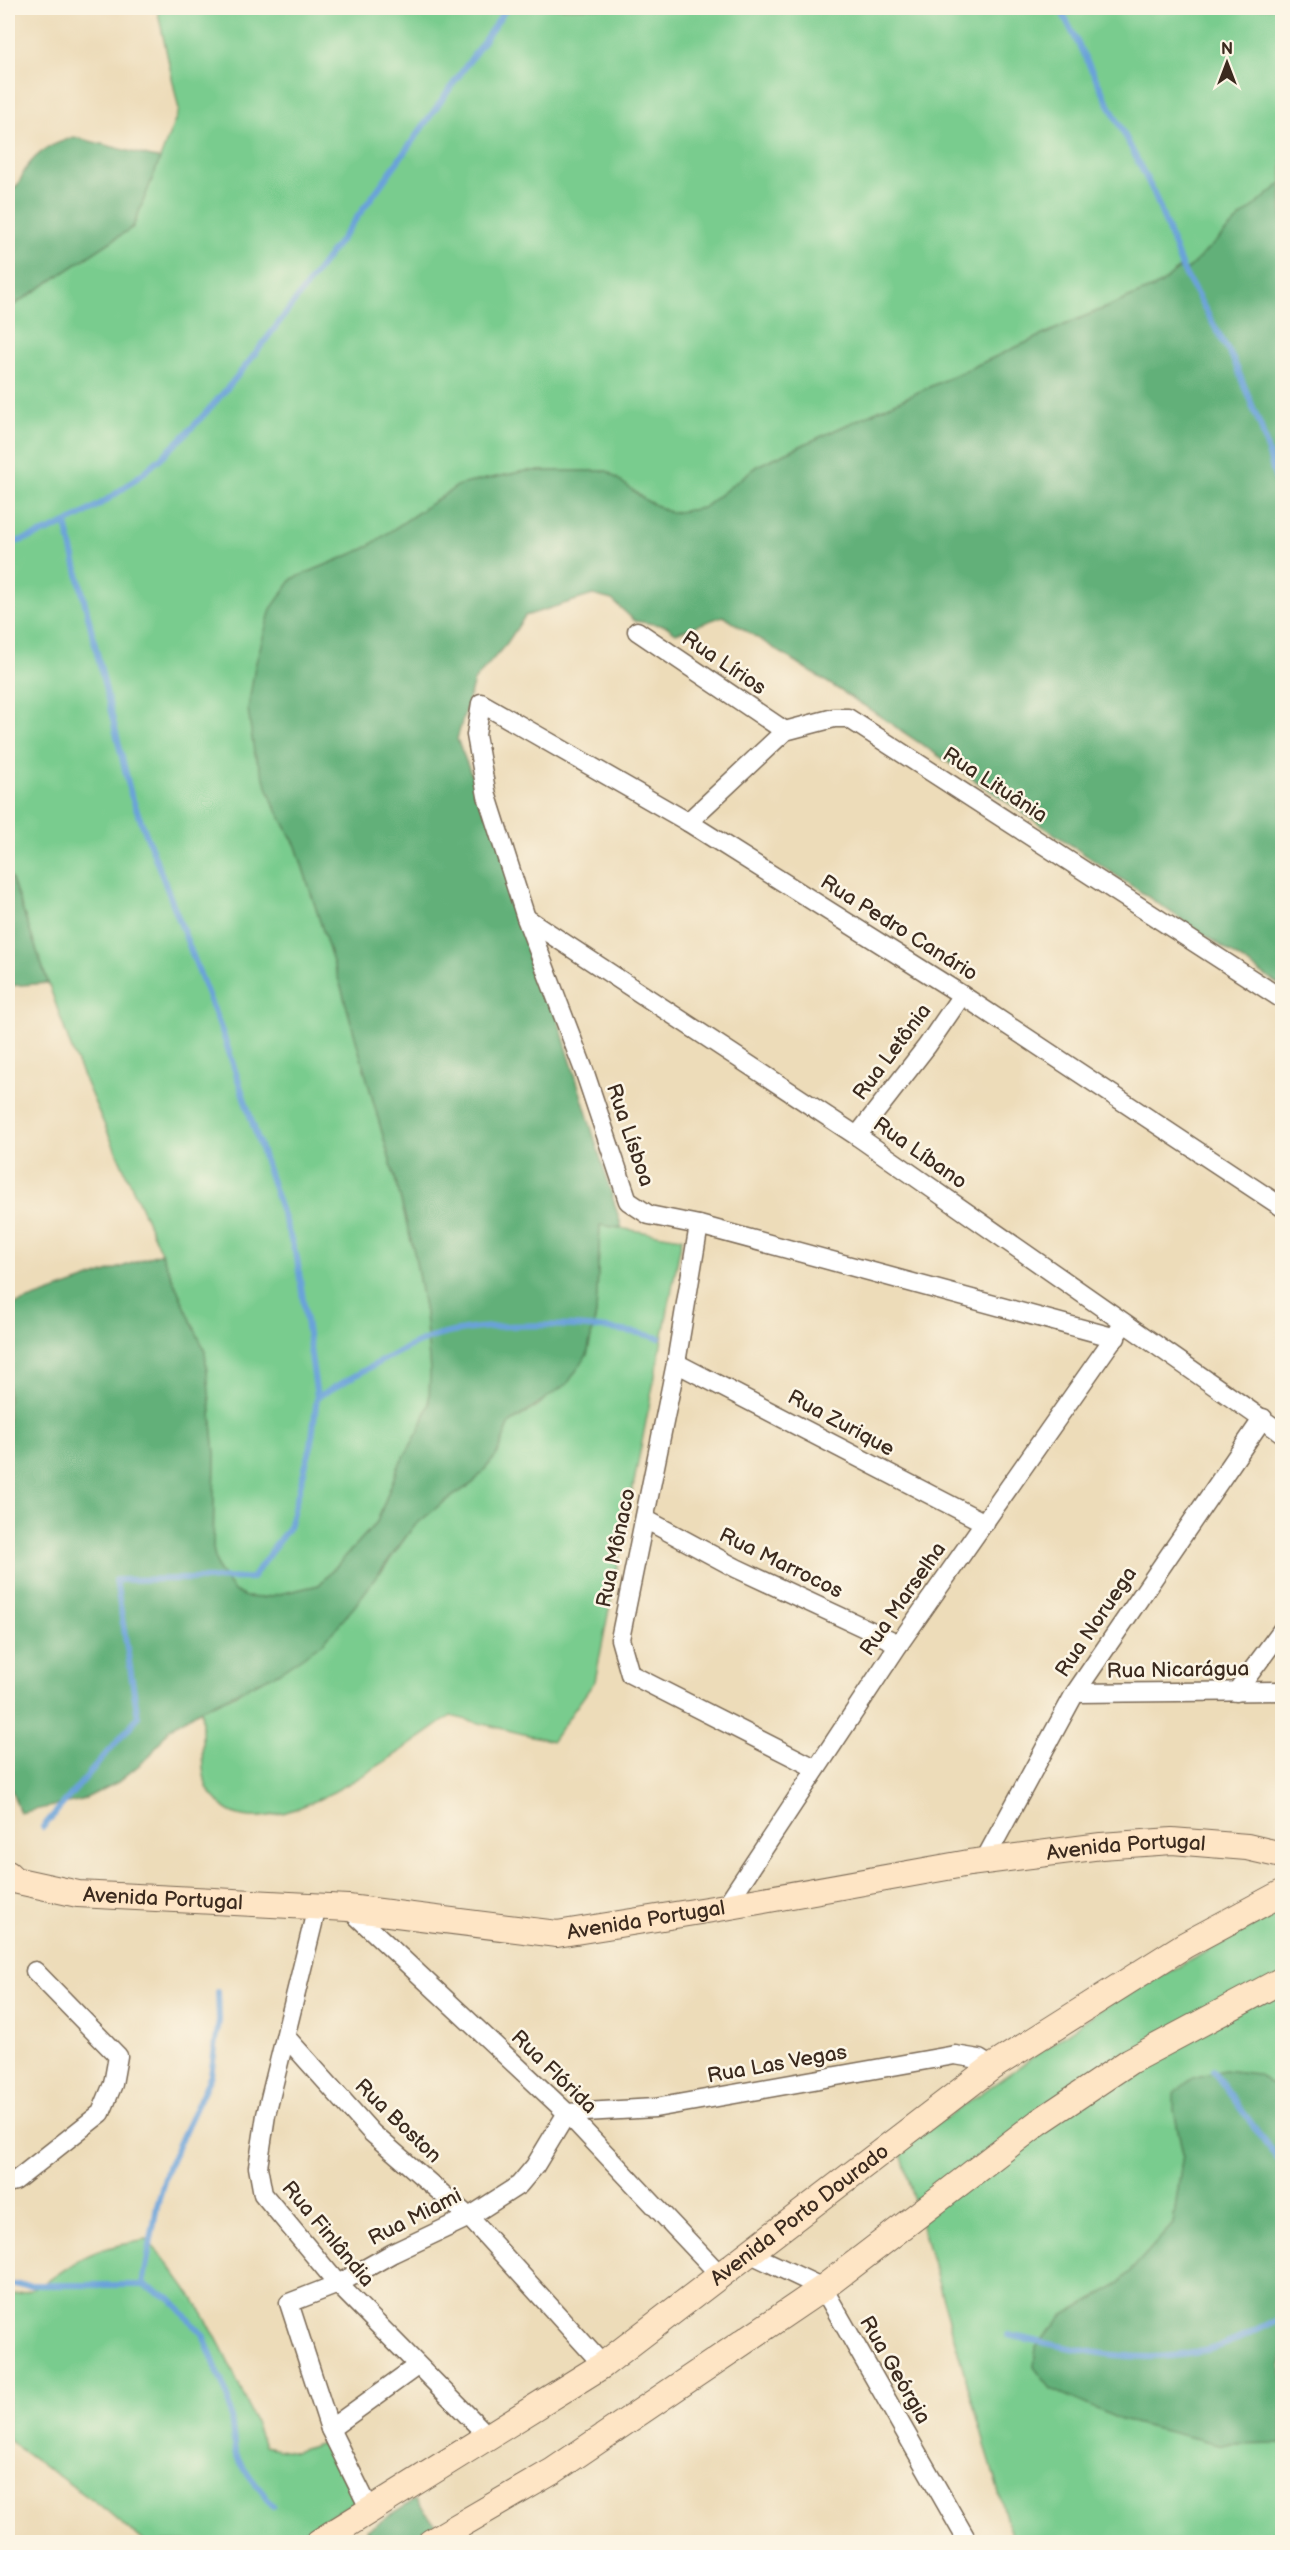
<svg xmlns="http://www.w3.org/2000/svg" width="1290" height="2550" font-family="'Balsamiq Sans',sans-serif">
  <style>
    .green { fill: #79cc8e; stroke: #5a7b56; stroke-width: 1.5 }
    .forest { fill: #62b079; stroke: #4e6d4c; stroke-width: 1.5 }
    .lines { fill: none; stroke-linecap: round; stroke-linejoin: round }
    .stream { stroke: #6aa3d9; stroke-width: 6 }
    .street-casing { stroke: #796854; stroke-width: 21 }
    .secondary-casing { stroke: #796854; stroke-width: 28 }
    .street { stroke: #fff; stroke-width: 18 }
    .secondary { stroke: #fee5c5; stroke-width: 26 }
    .labels { text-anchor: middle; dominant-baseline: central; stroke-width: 5; stroke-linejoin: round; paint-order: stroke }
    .street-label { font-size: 21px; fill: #3b2a1e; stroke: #fcf5e5 }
  </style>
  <rect width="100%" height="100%" fill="#fcf5e5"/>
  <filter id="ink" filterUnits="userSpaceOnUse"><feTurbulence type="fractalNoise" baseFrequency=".0167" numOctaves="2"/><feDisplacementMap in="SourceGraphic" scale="12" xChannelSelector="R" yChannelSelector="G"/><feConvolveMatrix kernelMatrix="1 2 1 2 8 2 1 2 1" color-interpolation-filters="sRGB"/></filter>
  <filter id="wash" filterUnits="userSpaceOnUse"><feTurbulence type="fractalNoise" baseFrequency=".008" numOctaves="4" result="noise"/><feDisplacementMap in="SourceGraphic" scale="24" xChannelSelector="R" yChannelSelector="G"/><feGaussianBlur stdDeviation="1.35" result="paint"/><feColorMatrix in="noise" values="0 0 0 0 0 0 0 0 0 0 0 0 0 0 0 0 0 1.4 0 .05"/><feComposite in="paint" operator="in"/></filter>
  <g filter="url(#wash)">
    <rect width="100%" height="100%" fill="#eddcb9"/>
    <g class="green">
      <path d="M157 8H1282V183L1239 219 1187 270 1178 269 1160 285 1069 323 757 466 703 508 671 513 647 501 607 471H525L459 485 364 549 292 579 274 805 296 846 342 990 398 1189 415 1256 425 1313 430 1371 429 1404 419 1431 398 1467 377 1522 319 1585 262 1598 245 1597 234 1591 218 1570 213 1549 215 1454 205 1352 74 1056 11 877 8 873V309L133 227 179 110Z"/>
      <path d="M600 1225 682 1238 595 1681 552 1741 451 1716C408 1745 263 1859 218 1801 214 1797 209 1792 207 1787 199 1763 204 1733 201 1709L237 1694 382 1571 413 1527 441 1504 473 1483 496 1456 510 1423 539 1405 587 1355 596 1315Z"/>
      <path d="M1282 1910V2092L1257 2074 1174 2110 1183 2154 1173 2224 1119 2284 1062 2316 1218 2444 1282 2443V2542H1013L900 2150 1103 2008Z"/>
      <path d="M147 2240C201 2295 237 2374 264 2446L295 2452 323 2443 358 2500 286 2542H144L106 2510 8 2440V2295C38 2294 57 2272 83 2258 103 2247 125 2244 147 2240Z"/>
    </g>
    <g class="forest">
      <path d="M74 137 160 159 133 227 8 309V193C24 182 18 180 27 167 40 149 54 144 74 137Z"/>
      <path d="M1282 183V987L863 705 723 616 676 633 666 626 635 621 612 600 593 595 525 616 507 643 474 681 457 739 518 889 622 1228 600 1225 596 1314 587 1355 568 1383 510 1423 496 1456 473 1483 441 1504 413 1527 354 1607 323 1643 278 1673 201 1709 170 1728 149 1757 118 1782 82 1800 20 1813 8 1780V1307L161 1253 205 1352 215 1454 213 1549 218 1570 234 1591 246 1597 262 1598 319 1585 377 1522 398 1467 419 1431 429 1404 430 1371 425 1313 415 1256 398 1189 342 990 296 846 274 805 254 752 248 709 255 666 271 609 292 579 364 549 459 485 525 471H607L647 501 671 513 703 508 757 466 1069 323 1160 285 1178 269 1187 270 1239 219Z"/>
      <path d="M8 873 11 877 48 983 8 986Z"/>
      <path d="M1224 2070 1257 2074 1282 2092V2443L1218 2444 1121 2420 1051 2389 1034 2367 1036 2347 1062 2316 1119 2284 1173 2224 1183 2154 1174 2110V2093L1193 2078Z"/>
      <path d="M415 2500 442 2532 446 2542H370L367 2530Z"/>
    </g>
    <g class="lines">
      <g class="stream">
        <path d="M1060 8 1154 193 1183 270 1234 361 1261 427 1282 501"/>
        <path d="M8 544C149 509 239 376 321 266 385 181 446 94 507 8"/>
        <path d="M317 1397C351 1379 386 1356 422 1341 476 1319 604 1322 659 1338"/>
        <path d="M43 1827 138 1717 116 1580 252 1578 289 1527 311 1446 317 1397 297 1258 223 1034 131 795 66 524"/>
        <path d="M1213 2071 1282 2165"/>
        <path d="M8 2285H143L170 2298 203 2335 229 2400 235 2452 241 2465 273 2506"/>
        <path d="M143 2285 157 2206 168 2167 211 2075 219 2020 218 1992"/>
        <path d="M1008 2335C1075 2349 1143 2368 1211 2349 1236 2342 1259 2329 1282 2318"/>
      </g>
    </g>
  </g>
  <g filter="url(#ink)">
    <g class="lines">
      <defs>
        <g id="street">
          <path d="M637 631 785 731"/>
          <path d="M688 822 785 731 834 718H848L1282 999"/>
          <path d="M526 918 857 1136 1282 1433"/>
          <path d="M857 1136 927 1046 962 995"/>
          <path d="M699 1225 676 1363 620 1639 630 1674 815 1768"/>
          <path d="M1116 1338 699 1225 649 1215 628 1201 585 1073 526 918 487 796 476 735 481 703 688 822 962 995 1282 1207"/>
          <path d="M676 1363 985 1523"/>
          <path d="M645 1519 736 1568 899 1644"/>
          <path d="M1236 1692 1282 1630"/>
          <path d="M1075 1693 1282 1691"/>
          <path d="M984 1861 1075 1693 1263 1418"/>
          <path d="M317 1907 266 2115 258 2167 263 2194 338 2284 488 2436"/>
          <path d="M725 1907 899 1644 1120 1329"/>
          <path d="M348 1908 567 2113 721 2276"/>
          <path d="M287 2038 372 2133 469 2217 603 2365"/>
          <path d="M8 2183 15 2181 101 2113 113 2084 118 2056 35 1971"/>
          <path d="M751 2254 823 2288 968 2542"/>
          <path d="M330 2429 417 2366"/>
          <path d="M370 2510 330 2429 289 2303 338 2284 393 2253 469 2217 519 2185 535 2166 567 2113 655 2108 955 2055 979 2059 992 2067"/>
        </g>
        <g id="secondary">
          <path id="s1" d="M8 1874 14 1880 78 1894 348 1908 557 1934 725 1907 969 1863 1101 1846 1172 1841 1247 1847 1282 1855"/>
          <path id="s2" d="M319 2542 603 2365 992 2067 1185 1945 1282 1893"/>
          <path d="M431 2542 553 2471 823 2288 1039 2122 1130 2061 1282 1980"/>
        </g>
      </defs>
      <use href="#street" class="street-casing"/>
      <use href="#secondary" class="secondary-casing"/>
      <use href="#street" class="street"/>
      <use href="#secondary" class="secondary"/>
    </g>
  </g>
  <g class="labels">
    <g class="street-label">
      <text transform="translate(724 663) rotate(34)">Rua Lírios</text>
      <text transform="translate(995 785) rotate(33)">Rua Lituânia</text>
      <text transform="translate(899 928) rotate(32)">Rua Pedro Canário</text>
      <text transform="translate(892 1052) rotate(-53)">Rua Letônia</text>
      <text transform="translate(630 1135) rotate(71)">Rua Lísboa</text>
      <text transform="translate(920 1153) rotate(35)">Rua Líbano</text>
      <text transform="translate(841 1423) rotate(28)">Rua Zurique</text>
      <text transform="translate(616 1548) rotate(-78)">Rua Mônaco</text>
      <text transform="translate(781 1563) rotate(26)">Rua Marrocos</text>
      <text transform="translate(903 1599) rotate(-55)">Rua Marselha</text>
      <text transform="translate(1096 1622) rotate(-56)">Rua Noruega</text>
      <text transform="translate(1178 1670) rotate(-1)">Rua Nicarágua</text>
      <text stroke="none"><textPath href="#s1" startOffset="1131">Avenida Portugal</textPath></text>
      <text stroke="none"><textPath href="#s1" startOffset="159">Avenida Portugal</textPath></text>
      <text stroke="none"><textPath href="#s1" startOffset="645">Avenida Portugal</textPath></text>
      <text transform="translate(777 2064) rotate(-10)">Rua Las Vegas</text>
      <text transform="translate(554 2072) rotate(44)">Rua Flórida</text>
      <text transform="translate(398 2121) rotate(44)">Rua Boston</text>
      <text stroke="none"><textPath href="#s2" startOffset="582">Avenida Porto Dourado</textPath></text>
      <text transform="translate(415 2217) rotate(-27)">Rua Miami</text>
      <text transform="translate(328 2234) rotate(50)">Rua Finlândia</text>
      <text transform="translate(895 2370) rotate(60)">Rua Geórgia</text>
    </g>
  </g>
  <rect width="1290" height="2550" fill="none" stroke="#fcf5e5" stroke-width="30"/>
  <g transform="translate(1227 63)" stroke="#fcf5e5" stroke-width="4.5" paint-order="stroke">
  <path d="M0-4.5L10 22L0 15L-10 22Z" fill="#3b2a1e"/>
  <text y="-9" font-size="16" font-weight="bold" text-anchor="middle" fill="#3b2a1e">N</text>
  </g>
</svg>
